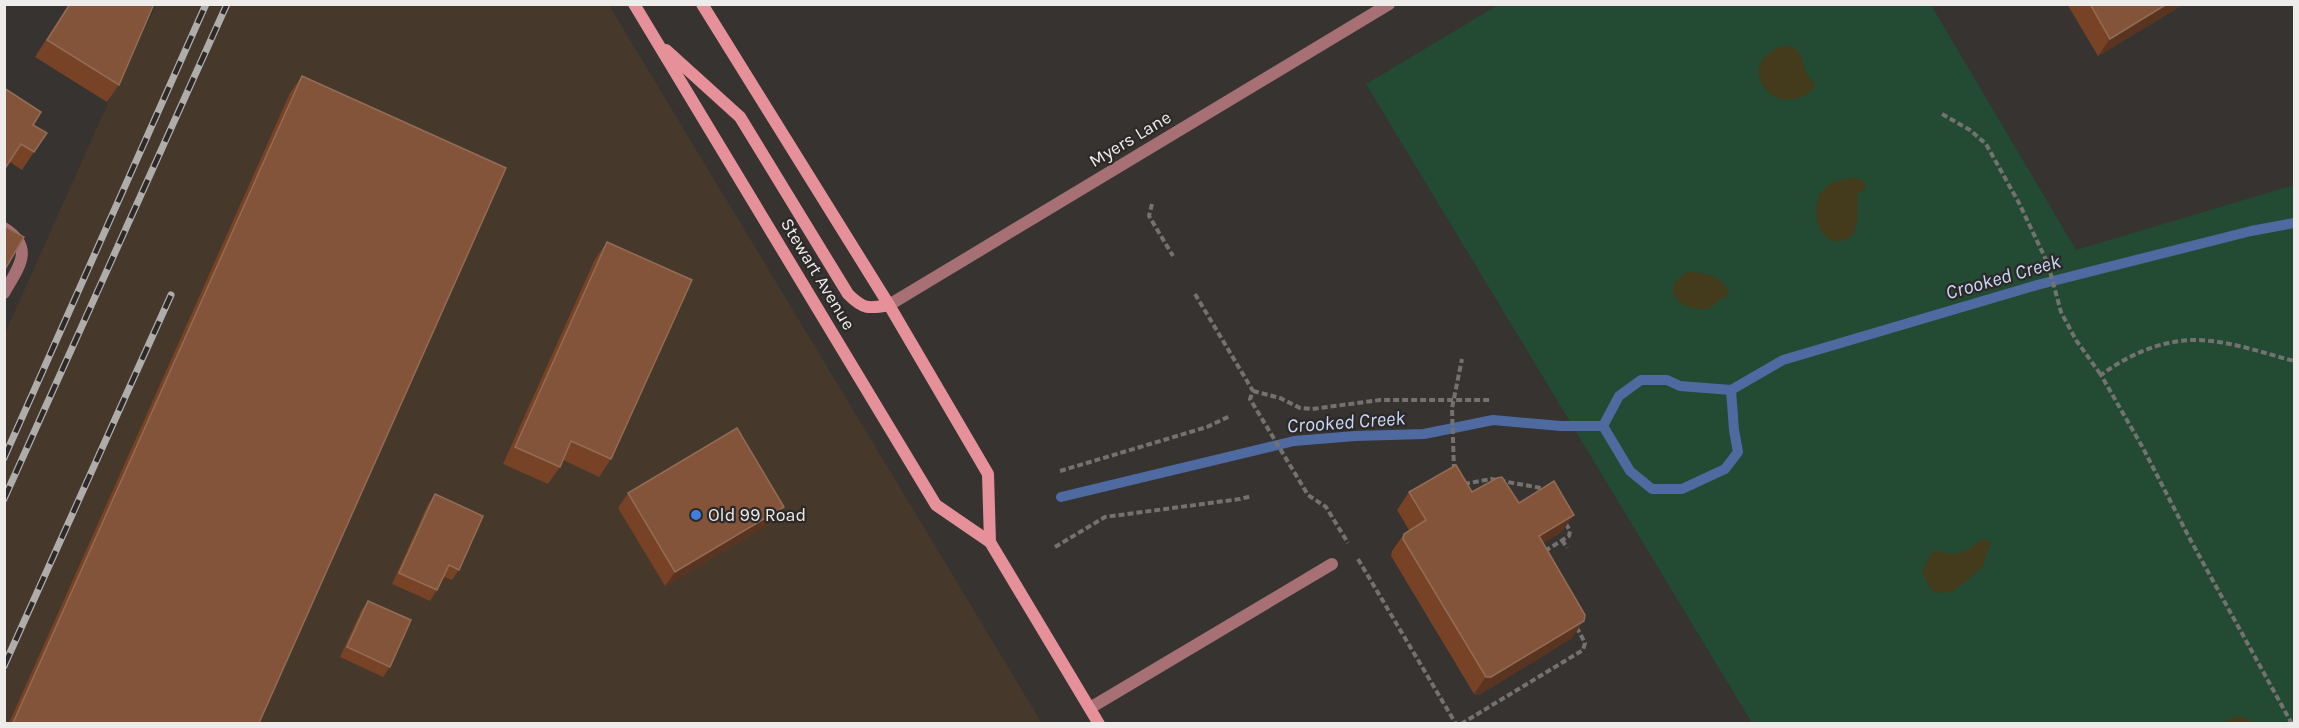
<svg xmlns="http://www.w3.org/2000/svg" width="2299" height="728" font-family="Karla,sans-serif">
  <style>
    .industrial { fill: #46382a }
    .green { fill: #234a32 }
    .sand { fill: #433b1b }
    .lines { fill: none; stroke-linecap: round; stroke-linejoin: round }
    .stream { stroke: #4f6aa0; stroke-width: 10 }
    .path { stroke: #747270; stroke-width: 4; stroke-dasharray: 6 3; stroke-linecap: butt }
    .service { stroke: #a67075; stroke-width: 12 }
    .minor { stroke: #a67075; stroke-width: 12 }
    .secondary { stroke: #e6919a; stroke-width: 12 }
    .rail-casing { stroke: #afadac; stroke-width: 7 }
    .rail { stroke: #2c2928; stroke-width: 4.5; stroke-dasharray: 14; stroke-linecap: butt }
    .wall { fill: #774225 }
    .shaded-wall { fill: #583421 }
    .building { fill: #84543a; stroke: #946c56; stroke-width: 1.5 }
    .shop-dot { fill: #3f7fe0; stroke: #2c2928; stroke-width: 2 }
    .labels { text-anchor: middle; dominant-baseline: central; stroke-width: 4.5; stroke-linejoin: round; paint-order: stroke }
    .street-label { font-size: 18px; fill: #edeceb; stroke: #2c2928 }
    .poi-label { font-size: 18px; fill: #edeceb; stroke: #2c2928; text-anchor: start }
    .water-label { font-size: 20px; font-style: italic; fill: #c9dafa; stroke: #2c2928 }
  </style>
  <rect width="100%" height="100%" fill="#363331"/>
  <path class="industrial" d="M157 4 609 5 1042 723 5 724V333L108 103Z"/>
  <path class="green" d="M1498 5H1931L2076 250 2294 185V723H1752L1366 84Z"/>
  <g class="sand">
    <path d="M1789 45C1800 51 1802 57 1805 69 1807 75 1812 81 1816 86 1775 129 1726 57 1789 45Z"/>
    <path d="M1856 177 1866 184 1864 190 1858 193 1857 223 1854 234C1823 260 1804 208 1825 188 1833 180 1846 180 1856 177Z"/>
    <path d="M1688 272C1704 272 1726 277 1729 295 1726 297 1723 297 1721 299 1716 301 1715 306 1710 308 1684 315 1655 289 1688 272Z"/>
    <path d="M1981 540H1988L1991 544 1987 551 1983 567 1961 585 1952 592 1940 593 1931 590 1922 572 1931 553C1939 550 1941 552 1950 554 1960 555 1974 547 1981 540Z"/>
    <path d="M2238 716 2245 718 2252 723H2228V720Z"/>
  </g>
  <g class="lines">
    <g class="stream">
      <path d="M1603 426 1630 471 1652 489H1682L1725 469 1738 452 1734 430 1731 390"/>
      <path d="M1061 497 1294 441 1355 436 1424 434 1493 420 1561 426H1603L1619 396 1641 380H1667L1680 386 1731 390 1783 360 2037 285 2251 231 2294 223"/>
    </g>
    <g class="path">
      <path d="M1942 114 1970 130 1986 144 2019 203 2048 264 2061 312 2076 340 2101 375"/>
      <path d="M1152 204 1149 216 1173 256"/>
      <path d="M1195 294 1253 391 1250 399 1308 495 1326 507 1348 543"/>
      <path d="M1253 391 1280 398 1300 408 1312 409 1380 400H1490"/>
      <path d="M1454 470 1452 408 1462 359"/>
      <path d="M1060 471 1207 427 1230 416"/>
      <path d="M1464 484 1491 479 1541 488 1545 491"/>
      <path d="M1562 540 1567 548"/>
      <path d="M1055 547 1105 517 1240 499 1252 496"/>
      <path d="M1545 551 1569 536 1570 531 1565 522"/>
      <path d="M1358 559 1456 724"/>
      <path d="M1461 724 1583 650 1585 643 1577 628"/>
      <path d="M2292 724 2191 541 2143 448 2101 375C2128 355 2161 340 2195 340 2228 340 2263 353 2294 361"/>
    </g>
    <g class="service">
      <path d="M4 228C36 248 18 268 4 293"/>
      <path d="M1090 708 1332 564"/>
    </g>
    <path class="minor" d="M889 305 1389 4"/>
    <g class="secondary">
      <path d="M634 4 936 505 990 542 1099 724"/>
      <path d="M702 4 889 305 988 474 990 542"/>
      <path d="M666 50 740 117 848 294C863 309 868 309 889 305"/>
    </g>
    <defs>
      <g id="rail">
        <path d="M4 458 206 4"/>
        <path d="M4 499 227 4"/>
        <path d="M4 666 171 295"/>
      </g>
    </defs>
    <use href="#rail" class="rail-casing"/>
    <use href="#rail" class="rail"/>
  </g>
  <g class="wall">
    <path d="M69 4H154L119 85 107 102 35 57Z"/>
    <path d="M2067 4H2184L2098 56Z"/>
    <path d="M302 76 259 723H9L290 93Z"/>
    <path d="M33 125 34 152 22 170 10 162Z"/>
    <path d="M607 242 611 459 599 477 563 460 560 467 548 484 503 464 595 259Z"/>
    <path d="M1409 492H1472L1519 503 1562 532 1543 543 1572 638 1479 695 1474 694 1391 556 1392 551 1404 534 1409 530 1397 510Z"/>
    <path d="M628 493 784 507 774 521 665 586 618 508Z"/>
    <path d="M435 494 459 570 452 580 444 577 437 590 430 601 392 584 428 504Z"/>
    <path d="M368 601 390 667 383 677 340 657 361 611Z"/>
  </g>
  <g class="shaded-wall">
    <path d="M2167 4H2184L2098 56 2110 39Z"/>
    <path d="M784 507 774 521 665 586 675 572Z"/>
    <path d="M1574 515 1562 532 1527 553 1539 536Z"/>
    <path d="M1584 621 1572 638 1479 695 1474 694 1486 677Z"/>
  </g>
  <g class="building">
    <path d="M70 4H154L119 85 47 40Z"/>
    <path d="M2090 4H2167L2110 39Z"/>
    <path d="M302 76 506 168 259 723H13Z"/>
    <path d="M4 88 41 112 33 125 47 133 34 152 21 144 4 170Z"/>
    <path d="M4 226 24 237 4 271Z"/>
    <path d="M607 242 692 280 611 459 571 441 560 467 515 447Z"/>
    <path d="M737 428 784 507 675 572 628 493Z"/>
    <path d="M1456 465 1472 492 1497 478 1502 477 1519 503 1554 481 1574 515 1539 536 1585 615 1584 621 1491 677H1486L1403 539 1404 534 1426 520 1409 492Z"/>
    <path d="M435 494 483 516 459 570 449 565 437 590 399 573Z"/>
    <path d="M368 601 411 620 390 667 347 647Z"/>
  </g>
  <circle class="shop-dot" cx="696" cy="515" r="6"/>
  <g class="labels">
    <g class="street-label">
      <text transform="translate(1130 139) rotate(-31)">Myers Lane</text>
      <text transform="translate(818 274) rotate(59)">Stewart Avenue</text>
    </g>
    <g class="poi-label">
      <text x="708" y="515">Old 99 Road</text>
    </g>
    <g class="water-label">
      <text transform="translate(2003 277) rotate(-16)">Crooked Creek</text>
      <text transform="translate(1346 422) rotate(-4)">Crooked Creek</text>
    </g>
  </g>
  <rect width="2299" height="728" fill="none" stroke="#edeceb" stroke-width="12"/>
</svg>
